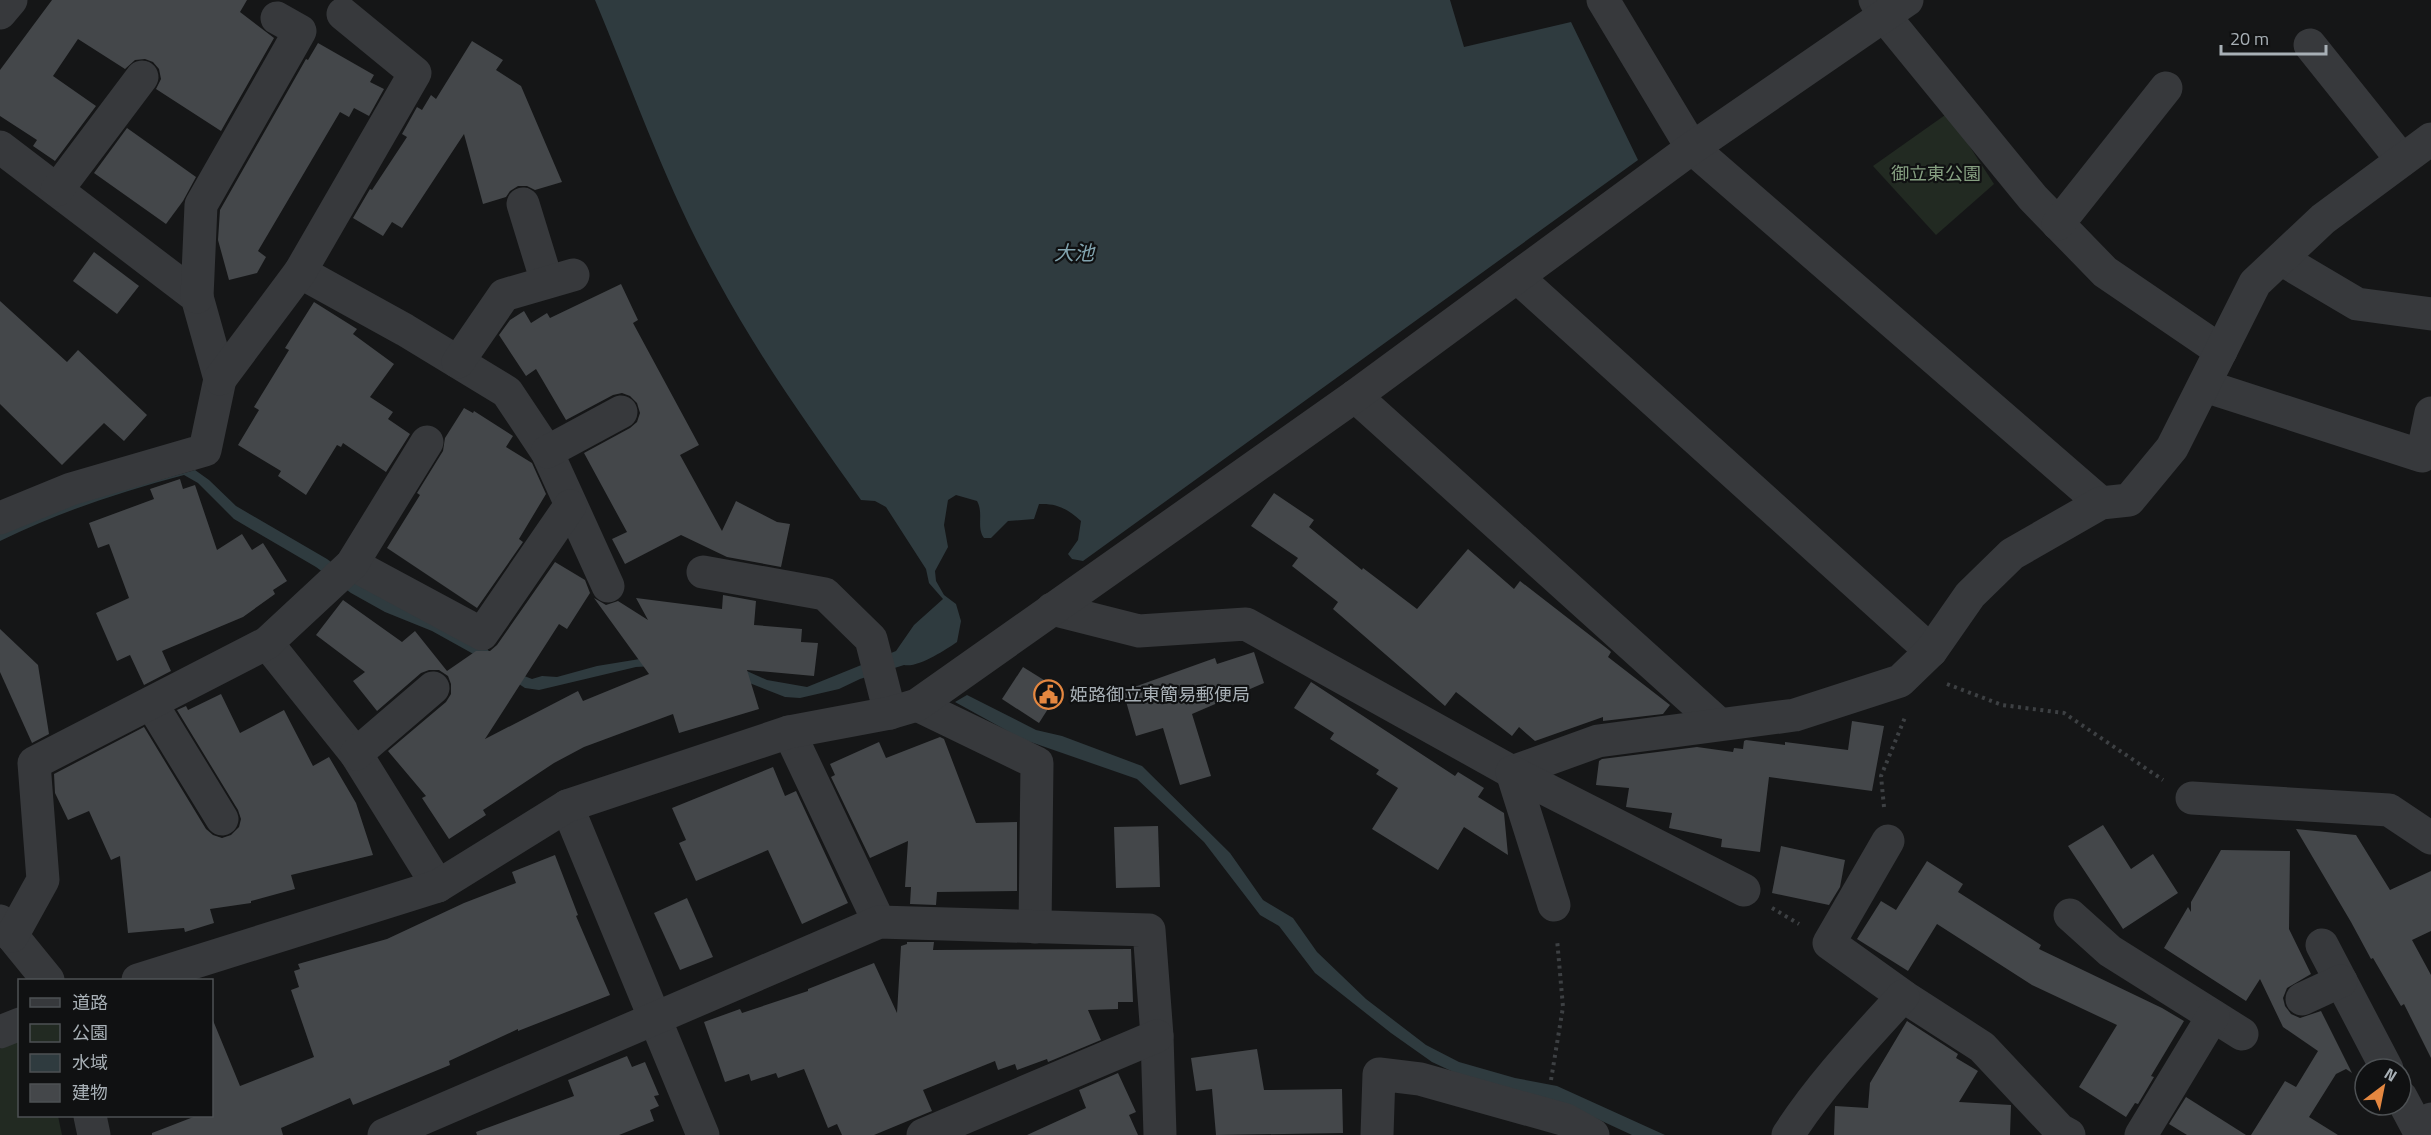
<svg xmlns="http://www.w3.org/2000/svg" width="2431" height="1135" font-family="'Titillium Web','Noto Sans JP',sans-serif">
  <style>
    .green { fill: #222a22 }
    .water { fill: #2f3b3f }
    .building { fill: #44474a }
    .lines { fill: none; stroke-linecap: round; stroke-linejoin: round }
    .path { stroke: #3d4043; stroke-width: 4; stroke-dasharray: 3 4.5; stroke-linecap: butt }
    .minor { stroke: #37393c; stroke-width: 33 }
    .labels { text-anchor: middle; dominant-baseline: central; stroke-width: 4.5; stroke-linejoin: round; paint-order: stroke }
    .park-label { font-size: 18px; fill: #86a081; stroke: #101112 }
    .poi-label { font-size: 18px; fill: #a8b0b6; stroke: #101112; text-anchor: start }
    .water-label { font-size: 20px; font-style: italic; fill: #82a4af; stroke: #101112 }
  </style>
  <rect width="100%" height="100%" fill="#151617"/>
  <g class="green">
    <path d="M1948 113 1994 184 1936 235 1873 166Z"/>
    <path d="M19 1037 20 1116H58L62 1135H0V1049Z"/>
  </g>
  <g class="water">
    <path d="M595 0H1450L1464 47 1571 22 1638 160 1083 561 1072 559 1068 554 1078 540 1081 521C1068 509 1057 503 1039 504L1034 519 1008 521 991 538H984C976 527 984 513 977 501L956 495 948 500 944 525 948 547 935 571 936 581 944 595 956 604 961 621 957 642C945 650 918 668 904 665L860 679 839 689 800 698 785 697 742 680 670 665 636 667 539 690 525 688 477 656 432 631 385 612 351 593 316 567 234 519 198 483 184 475C120 492 59 512 0 541V524L195 470 209 480 236 506 327 559 355 580 485 645 490 653 514 672 532 679 542 676 557 677 597 666 652 657 738 667 767 680 807 687 896 651 914 625 943 599 929 583 926 569 886 507 875 501 861 500C810 428 759 357 717 279 668 191 634 93 595 0Z"/>
    <path d="M967 695 1036 730 1062 736 1142 766 1230 853 1263 900 1293 918 1317 952 1366 999 1426 1045 1459 1062 1515 1078 1557 1086 1665 1135H1632L1578 1110 1477 1083 1432 1062 1391 1033 1315 973 1279 926 1260 915 1204 842 1137 779 1022 739 955 702Z"/>
  </g>
  <g class="building">
    <path d="M52 0H247L240 12 274 38 221 131 156 89 161 79 159 69 153 62 145 59 135 60 125 69 78 39 53 76 96 106 55 161 33 146 37 140 0 116V70Z"/>
    <path d="M472 41 503 60 496 70 521 86 562 182 535 190 527 186H518L510 191 506 197 483 204 464 134 402 228 392 222 383 236 353 218 370 189 372 190 407 137 402 134 417 107 422 110 431 95 436 99Z"/>
    <path d="M318 43 374 75 370 82 384 89 369 116 354 108 349 117 340 112 258 251 266 257 257 273 229 280 218 240 220 210 306 59 308 60Z"/>
    <path d="M127 128 196 177 183 201 166 224 94 173Z"/>
    <path d="M94 252 139 286 117 314 73 281Z"/>
    <path d="M621 284 638 320 633 323 699 445 680 455 722 531 736 501 777 522 790 524 781 567 727 557 681 535 625 564 612 539 627 532 584 453 630 428 637 422 640 413 637 403 630 396 622 393 613 395 566 420 536 369 526 376 499 335 510 320 524 311 531 323 547 313 550 318Z"/>
    <path d="M0 301 67 362 78 350 147 415 124 441 104 423 62 465 0 404Z"/>
    <path d="M314 302 357 329 353 334 394 364 370 397 393 412 388 419 410 434 386 472 343 443 341 447 337 445 306 495 278 476 281 471 238 445 259 410 254 407 289 350 285 348Z"/>
    <path d="M464 408 473 413 474 411 513 436 506 447 532 463 546 494 519 539 523 542 477 608 387 548 420 495 417 493 443 451 445 438Z"/>
    <path d="M180 479 183 489 195 485 217 550 242 534 252 550 263 543 287 581 273 590 275 594 243 617 162 651 171 671 144 685 130 655 117 661 96 613 129 598 109 544 98 548 89 523 154 499 150 489Z"/>
    <path d="M1274 493 1314 520 1309 527 1362 570 1363 568 1417 609 1468 549 1514 589 1520 581 1609 650 1611 652 1608 657 1670 705 1663 714 1603 721V717L1535 741 1519 727 1512 736 1456 692 1445 706 1333 609 1338 602 1292 566 1298 558 1251 526Z"/>
    <path d="M555 562 585 580 590 593 567 629 559 624 485 739 578 691 583 701 649 674 594 598 606 605 618 601 648 620 636 598 722 609 723 595 756 601 754 625 802 629 801 642 818 643 814 676 747 670 759 709 679 733 673 714 584 747 554 763 483 810 486 815 449 839 422 798 426 796 388 751 446 702 451 694V684L448 676 439 670H429L421 673 377 711 353 681 365 672 316 635 343 600 402 642 415 631 447 671 476 651H490L497 645Z"/>
    <path d="M0 629 38 665 49 734 32 743 0 672Z"/>
    <path d="M1254 652 1264 683 1192 714 1211 776 1180 785 1163 728 1136 736 1123 691 1215 658 1217 664Z"/>
    <path d="M1023 667 1060 690 1039 723 1002 699Z"/>
    <path d="M1311 682 1455 776 1458 772 1484 788 1478 797 1504 813 1508 855 1464 827 1438 870 1372 829 1398 788 1376 774 1379 770 1330 739 1334 733 1294 708Z"/>
    <path d="M221 694 240 733 284 710 313 766 329 757 356 803 373 855 291 875 295 889 251 901V903L210 909 214 923 185 932 184 928 128 933 120 856 111 860 89 811 68 820 55 793 54 774 144 727 206 829 213 835 222 838 231 835 239 827 241 819 238 810 177 710 186 706 188 710Z"/>
    <path d="M1852 721 1884 726 1872 791 1769 777 1760 852 1721 847 1722 839 1669 828 1672 813 1626 807 1629 788 1596 785 1599 761 1602 759 1697 747 1733 752 1734 748 1743 749 1744 741 1746 740 1785 745V742L1848 750Z"/>
    <path d="M940 737 944 739 976 823 1017 822V891L937 892 936 905 910 904 911 887H905L908 841 870 858 831 777 835 775 830 764 879 742 886 758Z"/>
    <path d="M773 767 785 796 796 791 848 903 802 924 768 850 696 881 679 843 686 840 672 808Z"/>
    <path d="M2103 825 2131 869 2153 854 2178 893 2123 929 2068 846Z"/>
    <path d="M1158 826 1160 887 1116 888 1114 827Z"/>
    <path d="M2296 829 2356 835 2390 890 2431 871V931L2412 940 2431 975V1058L2404 1004 2401 1006 2373 958 2371 959 2351 922Z"/>
    <path d="M1781 846 1845 860 1840 887 1829 905 1772 893Z"/>
    <path d="M2221 850 2290 851 2289 929 2311 974 2287 988 2283 998 2285 1006 2291 1014 2300 1018 2321 1011 2352 1073 2346 1069 2336 1074 2309 1117 2338 1135H2251L2285 1081 2296 1087 2318 1051 2283 1027 2260 979 2246 1001 2164 948 2188 907 2191 912V902Z"/>
    <path d="M555 855 578 915 576 916 610 995 518 1031V1029L449 1061 450 1065 353 1105 350 1098 281 1128 283 1135H152V1133L196 1116H212V1018L240 1086 314 1057 291 990 299 987 294 971 300 969 298 964 387 939 464 903 516 883 512 872Z"/>
    <path d="M1927 861 1963 884 1958 892 2041 945 2039 949 2162 1008 2184 1021 2151 1076 2154 1077 2138 1104 2135 1103 2126 1117 2079 1087 2117 1025 2032 985 1937 924 1908 971 1857 939 1881 901 1896 910Z"/>
    <path d="M687 898 713 957 680 970 654 913Z"/>
    <path d="M907 942H934L933 950 1131 949 1133 1002H1118V1009L1088 1010 1101 1040 1048 1062 1047 1059 1017 1070 1015 1064 998 1070 995 1061 923 1090 932 1111 874 1135H842L837 1124 828 1128 804 1069 778 1078 776 1073 751 1081 749 1074 725 1082 704 1022 740 1009 742 1013 808 991V989L874 963 897 1013 901 946 907 944Z"/>
    <path d="M1907 1021 1958 1054 1956 1058 1978 1071 1959 1102 2011 1105 2010 1135H1834L1835 1106 1868 1108 1870 1083Z"/>
    <path d="M1257 1049 1264 1090 1342 1089 1343 1133 1216 1135 1212 1089 1196 1091 1191 1058Z"/>
    <path d="M627 1056 632 1067 645 1062 659 1095 654 1096 659 1106 650 1110 654 1121 619 1135H477L476 1132 574 1096 568 1080Z"/>
    <path d="M1118 1073 1136 1112 1129 1115 1138 1135H1027L1086 1108 1079 1090Z"/>
    <path d="M2186 1097 2246 1135H2187L2169 1124Z"/>
  </g>
  <g class="lines">
    <g class="path">
      <path d="M1947 684 2002 705 2064 713 2163 780"/>
      <path d="M1884 807 1881 776 1906 715"/>
      <path d="M1772 908 1799 924"/>
      <path d="M1551 1080 1563 1007 1557 939"/>
    </g>
    <g class="minor">
      <path d="M1603 0 1692 148 2101 503"/>
      <path d="M1875 0 1885 17 2033 198 2105 272 2221 351"/>
      <path d="M0 13 11 0"/>
      <path d="M2310 45 2402 160"/>
      <path d="M0 147 197 297 220 379 205 450 71 489 0 518"/>
      <path d="M57 190 142 77"/>
      <path d="M523 204 547 282"/>
      <path d="M2058 224 2166 88"/>
      <path d="M2281 259 2357 304 2431 314"/>
      <path d="M300 272 405 330 507 392 547 452 608 586"/>
      <path d="M1517 277 1931 651"/>
      <path d="M197 297 201 205 300 31 277 18"/>
      <path d="M458 362 504 295 573 275"/>
      <path d="M220 379 300 272 415 73 343 14"/>
      <path d="M2205 386 2422 456 2431 413"/>
      <path d="M1355 396 1719 724"/>
      <path d="M547 452 621 412"/>
      <path d="M352 564 482 634 570 506"/>
      <path d="M703 572 825 594 871 639 890 713"/>
      <path d="M1052 609 1139 631 1246 624 1512 772 1598 741 1795 715 1900 681 1931 651 1970 595 2012 554 2101 503 2129 500 2172 448 2255 283 2323 219 2431 139"/>
      <path d="M267 643 356 754 438 886"/>
      <path d="M151 703 222 819"/>
      <path d="M917 705 1037 763 1035 927"/>
      <path d="M789 732 879 922"/>
      <path d="M356 754 433 688"/>
      <path d="M2192 798 2389 810 2431 838"/>
      <path d="M567 806 703 1135"/>
      <path d="M1888 841 1829 943 1903 996 1982 1047 2060 1130 2069 1135"/>
      <path d="M1554 905 1512 772 1744 890"/>
      <path d="M2070 915 2110 951 2242 1034"/>
      <path d="M0 921 48 980"/>
      <path d="M12 936 43 880 34 763 267 643 352 564 427 442"/>
      <path d="M2322 945 2387 1069"/>
      <path d="M138 980 438 886 567 806 789 732 890 713 917 705 1355 396 1692 148 1907 0"/>
      <path d="M2302 999 2341 981"/>
      <path d="M0 1032 20 1024"/>
      <path d="M2401 1097 2417 1127 2431 1119"/>
      <path d="M90 1116 94 1135"/>
      <path d="M384 1135 879 922 1149 930 1157 1036 1160 1135"/>
      <path d="M923 1135 1157 1036"/>
      <path d="M1377 1135 1379 1074 1420 1079 1566 1120 1593 1135"/>
      <path d="M1788 1135C1820 1085 1863 1040 1903 996"/>
      <path d="M2141 1135 2213 1016"/>
    </g>
  </g>
  <defs>
    <symbol id="civic-ring" viewBox="-11 -11 22 22"><circle r="9.5" fill="#101112" stroke="#e48740" stroke-width="1.5"/><path d="M-.6-6.5H3V-4.5H.6V-3L4-1V1h2V6H-6V1h2V-1L-.6-3ZM-1.2 2.5V6h2.4V2.5Z" fill="#e48740"/></symbol>
  </defs>
  <g fill-rule="evenodd">
    <use href="#civic-ring" x="1032" y="678" width="33" height="33"/>
  </g>
  <g class="labels">
    <g class="park-label">
      <text x="1936" y="173">御立東公園</text>
    </g>
    <g class="poi-label">
      <text x="1070" y="694">姫路御立東簡易郵便局</text>
    </g>
    <g class="water-label">
      <text x="1074" y="252">大池</text>
    </g>
  </g>
  <rect x="18" y="979" width="195" height="138" fill="#101112" stroke="#4d5154" stroke-width="1.5"/>
  <rect x="30" y="998" width="30" height="9" fill="#37393c" stroke="#4d5154" stroke-width="1.5"/>
  <text x="72" y="1009" font-size="18" fill="#a8b0b6">道路</text>
  <rect x="30" y="1024" width="30" height="18" fill="#222a22" stroke="#4d5154" stroke-width="1.5"/>
  <text x="72" y="1039" font-size="18" fill="#a8b0b6">公園</text>
  <rect x="30" y="1054" width="30" height="18" fill="#2f3b3f" stroke="#4d5154" stroke-width="1.5"/>
  <text x="72" y="1069" font-size="18" fill="#a8b0b6">水域</text>
  <rect x="30" y="1084" width="30" height="18" fill="#44474a" stroke="#4d5154" stroke-width="1.5"/>
  <text x="72" y="1099" font-size="18" fill="#a8b0b6">建物</text>
  <g transform="translate(2383 1087) rotate(32)"><circle r="28" fill="#101112" stroke="#4d5154" stroke-width="1.5"/>
  <path d="M0-4.5L10 22L0 15L-10 22Z" fill="#e48740"/>
  <text y="-9" font-size="16" font-weight="bold" text-anchor="middle" fill="#a8b0b6">N</text>
  </g>
  <path d="M2221 45v9h105v-9" fill="none" stroke="#a8b0b6" stroke-width="3"/>
  <text x="2230" y="45" font-size="18" fill="#a8b0b6" stroke="#101112" stroke-width="4.5" paint-order="stroke">20 m</text>
</svg>
